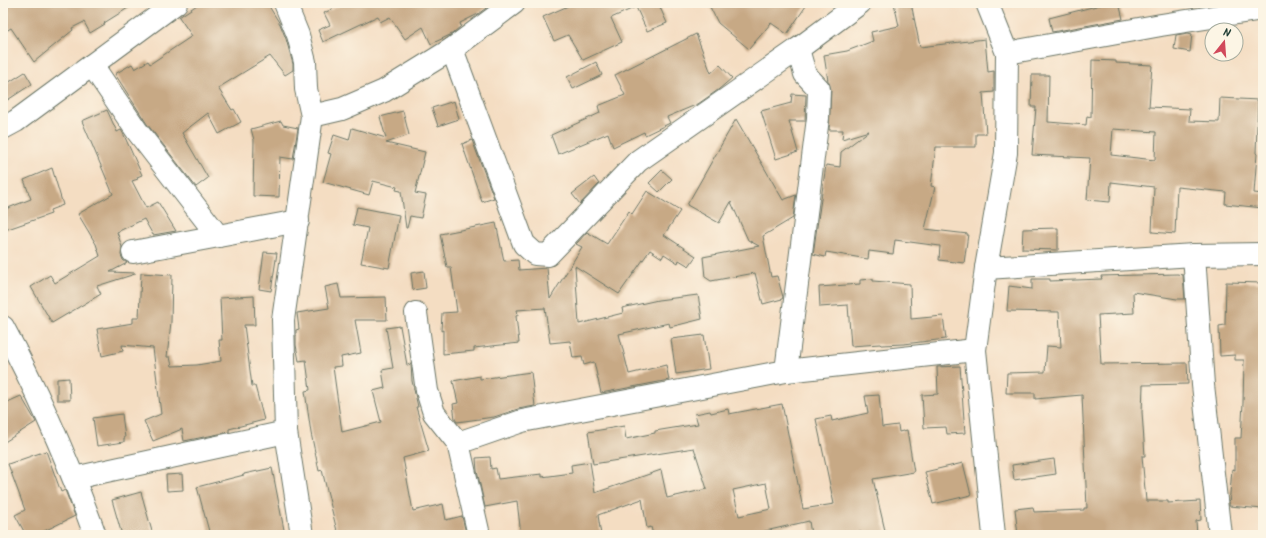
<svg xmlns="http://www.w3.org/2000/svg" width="1266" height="538" font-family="Kalam,sans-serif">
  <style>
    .building { fill: #c7a985; fill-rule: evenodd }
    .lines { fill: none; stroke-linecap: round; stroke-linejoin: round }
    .minor-casing { stroke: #6a7566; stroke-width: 24 }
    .minor { stroke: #fff; stroke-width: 22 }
  </style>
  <rect width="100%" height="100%" fill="#fcf5e5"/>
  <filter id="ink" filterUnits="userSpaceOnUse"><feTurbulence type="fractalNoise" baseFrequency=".025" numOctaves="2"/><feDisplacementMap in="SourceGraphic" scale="8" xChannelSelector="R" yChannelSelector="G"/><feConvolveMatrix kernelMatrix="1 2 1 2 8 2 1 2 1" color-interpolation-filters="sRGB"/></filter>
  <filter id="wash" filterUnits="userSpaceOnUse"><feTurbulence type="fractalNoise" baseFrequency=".012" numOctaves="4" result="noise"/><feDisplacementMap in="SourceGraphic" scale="16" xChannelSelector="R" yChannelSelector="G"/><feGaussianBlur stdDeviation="0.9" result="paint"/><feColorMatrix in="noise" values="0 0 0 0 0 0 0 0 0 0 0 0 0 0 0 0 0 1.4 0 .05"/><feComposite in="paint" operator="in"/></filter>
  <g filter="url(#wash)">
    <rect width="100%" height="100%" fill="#f4ddc2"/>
    <g id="blocks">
      <g class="building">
        <path d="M3 3H136L104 23 105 24 90 33 84 22 72 28 73 30 34 62 11 28 3 33Z"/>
        <path d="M200 3H267L280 24 286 39 293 64V70L285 75 270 56 218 88 232 110 234 109 241 122 219 134 208 113 182 133 208 178 196 187 147 124 115 74 132 64 135 69 148 61 150 64 192 36 179 17Z"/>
        <path d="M345 3H493L478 14 460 23 461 26 452 34 431 44 423 27 405 39 390 17 380 22 378 16 323 42 318 30 330 25 324 13Z"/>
        <path d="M575 3H658L667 23 647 31 636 7 611 18 622 42 583 60 568 35 554 41 543 17Z"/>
        <path d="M708 3H808L787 34 771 23 749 49 718 23Z"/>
        <path d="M894 3H911L920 47 985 39 988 72 994 71V92L983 93 986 134H976V147H936L931 186 935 187 925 229 968 234 964 263 939 260 940 246 895 240 893 254 869 251 868 259 826 252 825 257 813 254 826 165 840 167 841 152 869 131 842 139 843 130H829L831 89 828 81 824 55 847 51 873 41 871 32 899 26Z"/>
        <path d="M1108 3H1119L1123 19 1052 32 1049 18Z"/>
        <path d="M1188 33 1192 34 1190 52 1174 49 1176 35Z"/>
        <path d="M696 34 711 73 720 65 732 78 718 90 698 104 667 117 670 123 645 135 644 132 613 147 608 133 558 154 551 135 600 113 598 106 625 95 615 75Z"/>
        <path d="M1092 60 1116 61V63L1152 65 1149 107 1190 109 1189 121 1219 122 1220 98 1258 100 1256 153 1257 154 1254 193 1263 194V208L1225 204 1226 192 1177 187 1175 234 1152 232 1154 187 1111 182 1110 202 1087 200 1090 158 1032 155 1036 107H1031L1032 75H1049L1048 122 1086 125 1087 116 1091 117ZM1113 129 1156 132 1155 160 1111 155Z"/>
        <path d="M596 62 602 75 573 89 567 77Z"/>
        <path d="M25 72 32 84 3 103V86Z"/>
        <path d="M792 94 806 95 805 121H789L798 152 776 159 761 111 791 103Z"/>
        <path d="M454 101 459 119 438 126 432 108Z"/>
        <path d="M107 110 117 132 121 130 123 133 142 175 137 177 138 179 132 181 146 208 158 202 176 231 153 235 144 219 117 232 122 247 121 255 123 260 127 263 110 272 135 273V274L97 286 101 294 52 323 31 287 50 275 55 283 100 256 96 244 78 214 113 194 82 121Z"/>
        <path d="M403 111 409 135 386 143 425 152 415 193 426 195 421 218 410 216 407 228H406L401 191 396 190 397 187 373 181 369 195 323 182 331 154 328 153 334 135 349 140 352 128 386 138 380 117Z"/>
        <path d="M736 119 783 200 796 195 793 218 763 236 771 277 777 276 783 297 782 299 763 304 755 273 711 281 705 277 703 257 759 246 748 240 731 202 719 223 687 205Z"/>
        <path d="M281 121 283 125 298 128 293 159 280 157 279 197 253 196 254 140 251 129Z"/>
        <path d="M472 140 494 198 482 202 462 144Z"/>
        <path d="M52 168 63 205 50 210 51 214 5 230 3 223V210L31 199 24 180Z"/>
        <path d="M662 170 672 179 659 192 649 183Z"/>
        <path d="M594 177 599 184 580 204 572 194Z"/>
        <path d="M647 191 680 211 664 235 696 256 689 266 679 260 678 263 664 254 662 258 650 250 619 294 575 266 579 324 623 313 622 308 658 300 698 295 702 319 670 327 669 323 619 334 629 374 666 365 669 380 601 393 594 362 584 365 582 357 573 358 570 341 550 343 545 308 517 310 518 315 516 316 519 343 474 348V351L443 354V330L441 331 442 313 457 312 451 267H447L440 234 496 223 504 261 518 260 519 270 547 268 550 299 582 247 576 244 577 243 587 232 607 244 629 211 632 214Z"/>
        <path d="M357 207 399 215 389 268 361 263 368 228 353 225Z"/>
        <path d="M1058 228V250L1022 249 1023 229Z"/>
        <path d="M264 252 277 253 271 291 259 289Z"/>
        <path d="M424 271 426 288 413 290 411 273Z"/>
        <path d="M141 273 172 275 171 322 167 357H170L172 366 197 365 221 361 219 340H222L220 298 254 296 255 325H244L252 386H255L264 420 229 429V432L184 441 182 429 153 441 144 421 161 414 153 348 122 345 123 351 102 356 97 329 133 323V318H139Z"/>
        <path d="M1177 274 1183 275 1185 299H1177L1133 292 1134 313 1098 315 1101 364 1187 363 1188 384 1143 385 1142 412 1145 456H1142L1146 501H1168V503L1200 501 1201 520 1196 521 1197 535H1018L1015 509 1033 507 1034 512 1084 510V508H1087L1082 395 1035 399V393H1006L1007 373 1045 372 1047 346 1061 347 1059 312 1007 311 1009 286 1032 289V279H1050V281L1102 279 1101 276Z"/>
        <path d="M873 279V281L910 284 911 319 943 316 946 339 904 344 881 345 880 344 851 346 848 305 820 307 819 287 860 284V280Z"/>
        <path d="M1226 282 1263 283V509L1229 506 1232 469 1235 470V438H1241L1243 403 1244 360H1235V355L1220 356 1219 326 1225 325Z"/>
        <path d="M338 284 341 298 386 297 387 320H355L361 353 341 357 342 366 333 367 342 432 381 422 373 391 385 388 382 370 393 368 386 328 400 326 407 365 411 364 412 381 418 407H416L429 451 403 458 413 511 443 504 446 520 462 516 466 533 457 535H338L322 470 319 471 311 433 305 391 310 390 306 360 299 361 296 345V330L299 329 297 313 329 308 325 287Z"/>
        <path d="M704 335 709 369 676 374 671 339Z"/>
        <path d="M960 366 965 433 947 434 946 427 924 428 922 395 938 394 937 367Z"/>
        <path d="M531 372 535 406 518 409 494 417 457 422 455 419 453 404 458 403 453 381 480 376V379Z"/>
        <path d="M69 378 70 400H57V379Z"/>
        <path d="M879 395 882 427 898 425 899 432 907 430 914 472 873 479 886 535H862L861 532 840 535H811L809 521 748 535H653L651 527 647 528 642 499 598 515 601 535H521L517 501 485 507 477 471 476 458 490 457 491 469 496 468 498 479 542 474V477L572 473 571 465 590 462 595 493 661 470 667 498 707 489 694 448 593 464 588 432 624 426 626 439 655 433V431L698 424 695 414 710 411 711 413 728 409 729 414 782 404 803 509 834 504 816 419 831 416 832 421 868 413 865 396ZM766 483 771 509 739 516 733 490Z"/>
        <path d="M21 396 36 422 3 443V404Z"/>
        <path d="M122 414 125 438H124V442L97 446 93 418Z"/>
        <path d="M46 451 61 492 65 490 75 516 36 535H26L15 515 25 510 8 464Z"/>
        <path d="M1054 459 1056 474 1014 480 1012 465Z"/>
        <path d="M963 463 971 495 933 504 925 472Z"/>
        <path d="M272 468 285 535H210L197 487 244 475V474Z"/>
        <path d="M182 474 183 490 167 491 166 475Z"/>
        <path d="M141 492 153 535H122L112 500Z"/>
      </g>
    </g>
  </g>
  <g filter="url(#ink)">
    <use href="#blocks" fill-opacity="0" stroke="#6a7566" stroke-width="1"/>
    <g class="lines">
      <defs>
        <g id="minor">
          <path d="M285 3 298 35 305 62 306 89 312 116 283 320 286 432 302 535"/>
          <path d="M987 3 1007 53 1006 153 986 268 975 350 994 535"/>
          <path d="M452 49 524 244 535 254 548 255 638 161 798 49 860 3"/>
          <path d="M1007 53 1161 25 1263 9"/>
          <path d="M92 65 137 131 218 236"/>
          <path d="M312 116 342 109 384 91 452 49 514 3"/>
          <path d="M3 128 16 121 176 3"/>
          <path d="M133 252 298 221"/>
          <path d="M1194 255 1203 385 1220 535"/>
          <path d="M986 268 1194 255 1263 254"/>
          <path d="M416 313 427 391 434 413 458 443 479 535"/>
          <path d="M3 327C39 394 69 463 95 535"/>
          <path d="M786 371 818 118 819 89 805 74 798 49"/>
          <path d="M458 443 522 421 786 371 975 350"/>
          <path d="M74 478 286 432"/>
        </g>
      </defs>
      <use href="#minor" class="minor-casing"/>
      <use href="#minor" class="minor"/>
    </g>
  </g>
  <rect width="1266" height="538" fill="none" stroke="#fcf5e5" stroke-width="16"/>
  <g transform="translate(1224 42) rotate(17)"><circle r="19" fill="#fcf5e5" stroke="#a4ab9e"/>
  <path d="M0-3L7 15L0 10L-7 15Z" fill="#d1495b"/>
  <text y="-6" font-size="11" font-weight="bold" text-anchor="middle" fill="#1f3d34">N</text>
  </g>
</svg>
